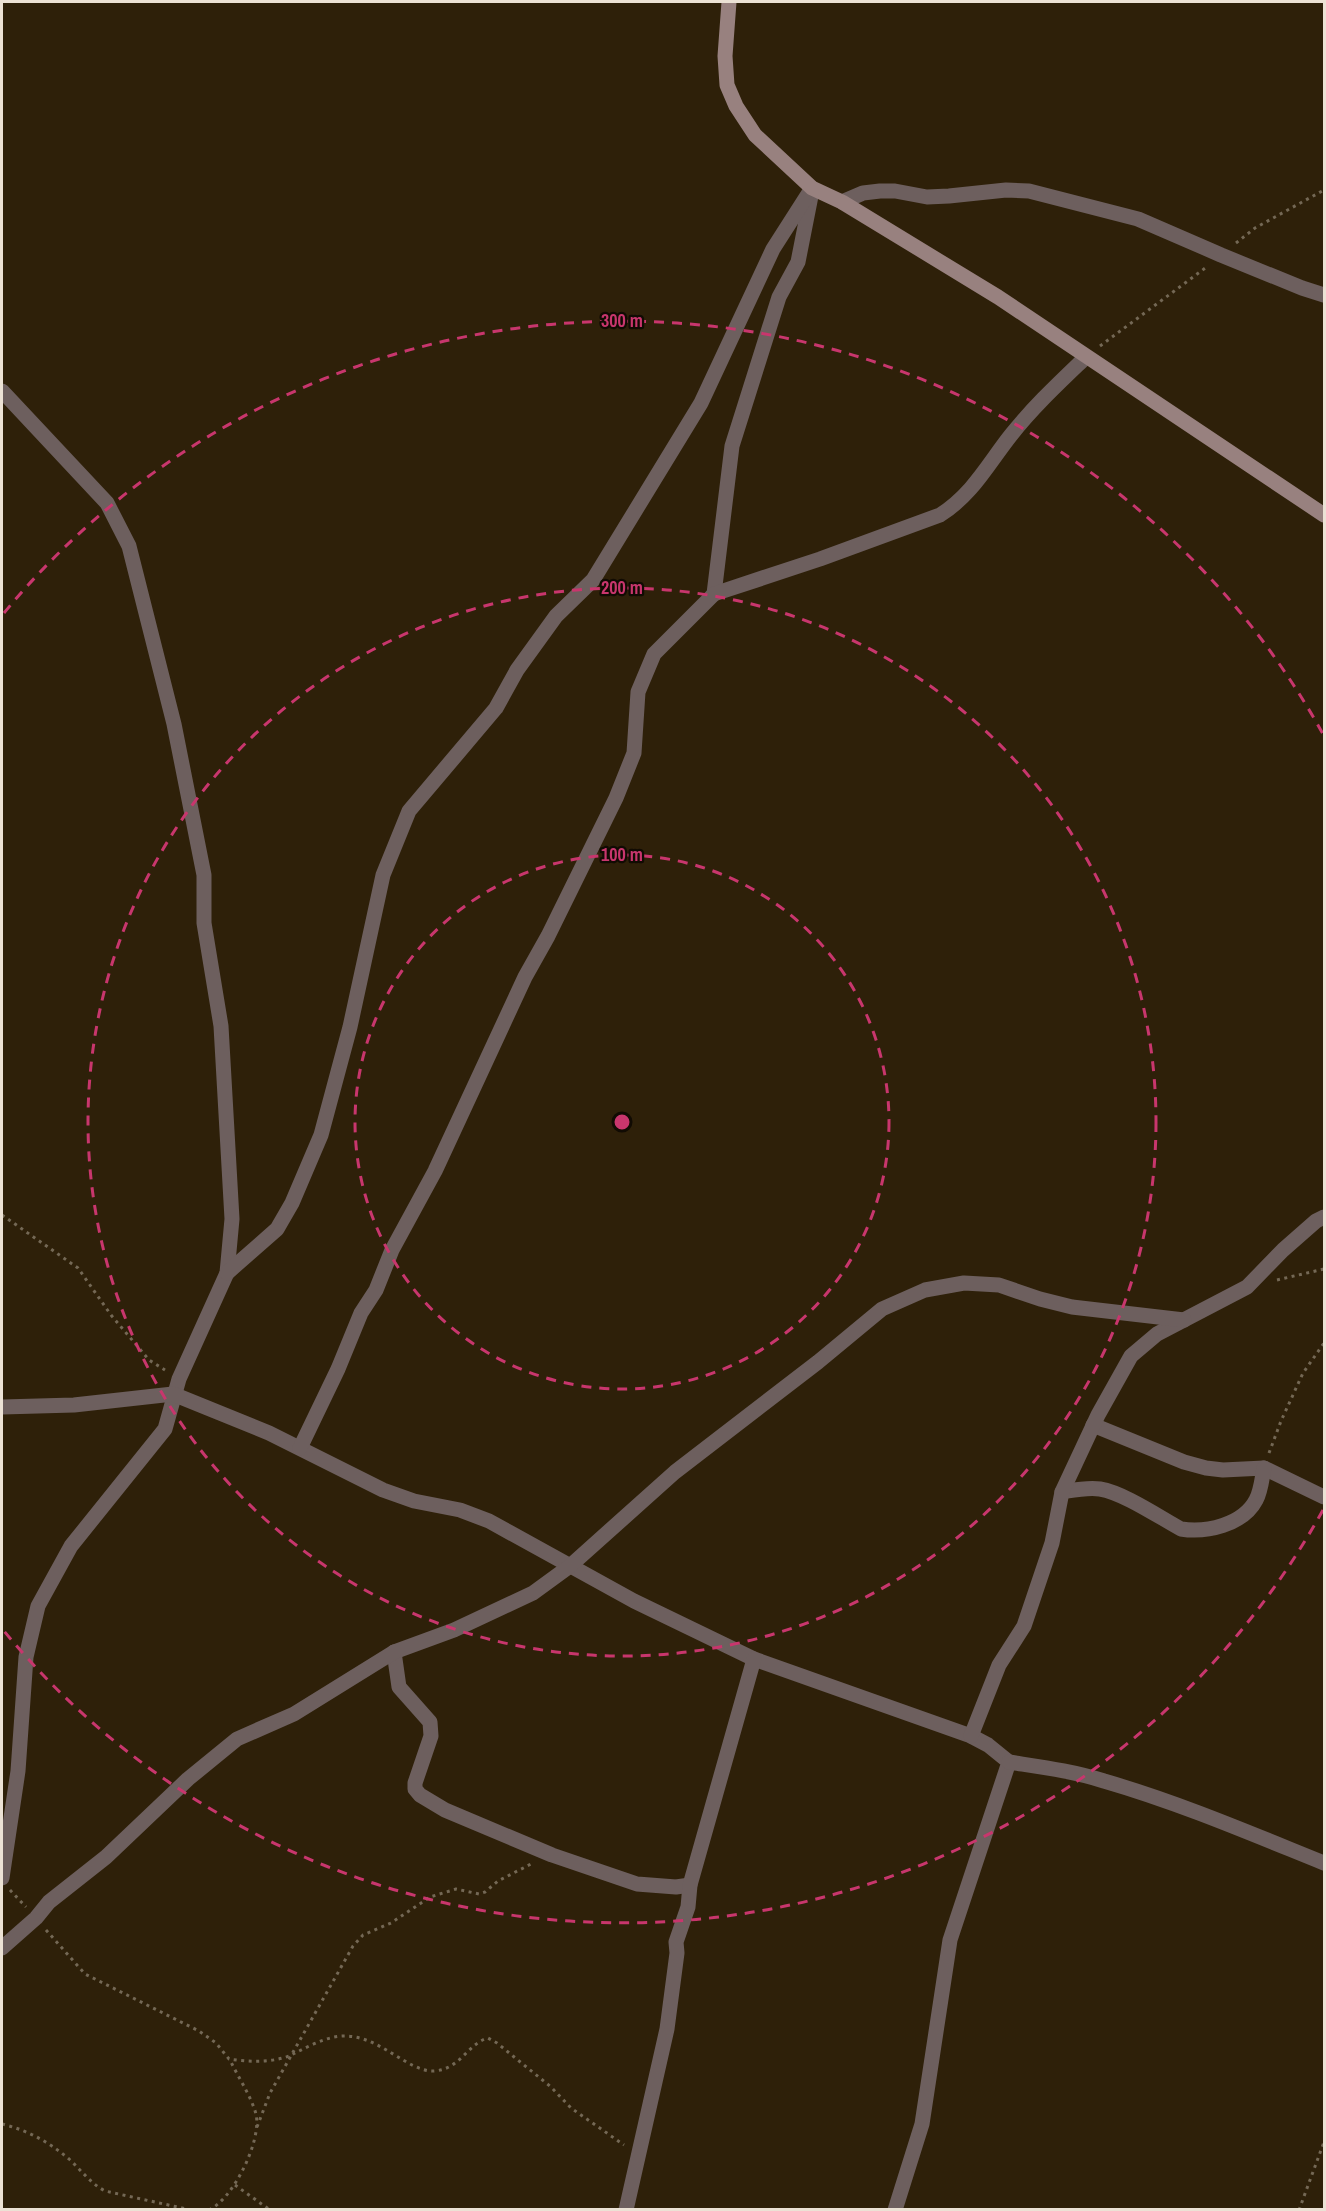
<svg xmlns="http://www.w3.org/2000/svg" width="1326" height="2211" font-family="'Archivo Narrow',sans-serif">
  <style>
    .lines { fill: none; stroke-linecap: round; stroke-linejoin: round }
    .path { stroke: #746855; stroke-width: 3; stroke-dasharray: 3 4.5; stroke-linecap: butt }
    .street { stroke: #6d5f5e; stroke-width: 15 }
    .secondary { stroke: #98817f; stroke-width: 15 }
    .ring { fill: none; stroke: #c8366d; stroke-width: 3; stroke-dasharray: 10 8 }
    .centre { fill: #c8366d; stroke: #110b03; stroke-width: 3 }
    .ring-label { font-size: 18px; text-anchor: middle; font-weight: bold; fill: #c8366d; stroke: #110b03; stroke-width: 4.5; stroke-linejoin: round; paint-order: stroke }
  </style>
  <rect width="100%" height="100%" fill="#2e2009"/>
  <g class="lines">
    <g class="path">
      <path d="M1236 243 1255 228 1324 190"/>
      <path d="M1100 346 1208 266"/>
      <path d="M2 1215 78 1268 111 1315 149 1360 165 1370"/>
      <path d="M1277 1280 1324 1269"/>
      <path d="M1269 1453 1281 1421 1303 1373 1324 1343"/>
      <path d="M10 1890 26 1907"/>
      <path d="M46 1930 85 1974 199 2031 216 2043 229 2059C248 2062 270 2063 289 2056 306 2048 325 2036 345 2036 380 2036 408 2072 434 2071 461 2069 467 2044 488 2038L497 2043 551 2087 571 2108 624 2145"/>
      <path d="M2 2124C27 2130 49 2142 69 2159 81 2170 90 2183 105 2191L191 2210"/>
      <path d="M257 2127 270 2093 353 1946 363 1935 391 1923 430 1897 456 1889 479 1894 485 1892 498 1881 531 1864"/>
      <path d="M235 2185 270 2210"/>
      <path d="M209 2210C233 2199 262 2141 256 2114 251 2096 238 2077 230 2060"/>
      <path d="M1299 2210 1324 2142"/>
    </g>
    <g class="street">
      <path d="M842 202 863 193 880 191H895L927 197 949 196 1006 190 1029 191 1138 219 1221 255 1302 288 1324 295"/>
      <path d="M2 391 107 503 129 546 174 724 204 875V923L221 1026 232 1219 227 1273 179 1379 165 1429 71 1546 38 1606 26 1657 18 1771 2 1878"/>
      <path d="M714 594 732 446 779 297 798 262 811 196"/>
      <path d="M227 1273 277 1229 292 1203 321 1135 350 1027 383 875 409 811 496 708 517 670 556 616 593 580 701 403 773 249 812 188"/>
      <path d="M2 1407 74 1405 173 1394 269 1433 383 1490 414 1501 460 1510 489 1521 634 1601 754 1659 971 1736 988 1745 1009 1762 950 1940 922 2124 895 2210"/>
      <path d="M1093 1425 1184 1462 1206 1468 1223 1470 1264 1468 1324 1497"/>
      <path d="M300 1448 338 1369 361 1313 376 1290 392 1250 435 1171 525 977 548 936 616 798 634 753 638 692 654 654 714 594 820 559 940 515C973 494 988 464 1011 435 1034 406 1060 382 1086 357"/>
      <path d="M1062 1492C1074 1490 1088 1487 1100 1489 1124 1493 1159 1517 1181 1529 1206 1533 1243 1525 1256 1500 1261 1491 1262 1478 1264 1468"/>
      <path d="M394 1652 399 1687 430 1722 431 1736 415 1783V1789L420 1795 445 1810 552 1855 637 1884 676 1887 690 1885"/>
      <path d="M971 1736 999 1665 1024 1626 1052 1543 1062 1492 1098 1415 1131 1356 1157 1334 1247 1287 1283 1250 1316 1221 1324 1217"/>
      <path d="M1009 1762C1041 1767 1073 1771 1104 1781 1180 1803 1252 1834 1324 1863"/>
      <path d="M2 1948 36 1918 49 1902 106 1857 188 1779 237 1739 294 1714 394 1652 454 1630 533 1593 570 1566 675 1472 818 1362 882 1309 925 1290 964 1283 999 1285 1040 1299 1072 1307 1184 1320"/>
      <path d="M626 2210 667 2029 677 1953 676 1942 688 1907 690 1885 754 1659"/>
    </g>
    <path class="secondary" d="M729 2 725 56 727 85 736 106 755 135 812 188 842 202 998 297 1324 515"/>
  </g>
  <g class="ring">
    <circle cx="622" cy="1122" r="267"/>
    <circle cx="622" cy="1122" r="534"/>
    <path d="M1323 1510A801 801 0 0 1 4 1631M4 613A801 801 0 0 1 1323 734"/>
  </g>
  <circle cx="622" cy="1122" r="9" class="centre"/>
  <g class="ring-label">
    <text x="622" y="327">300 m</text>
    <text x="622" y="594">200 m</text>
    <text x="622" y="861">100 m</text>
  </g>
  <rect width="1326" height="2211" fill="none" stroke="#ece2d5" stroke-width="6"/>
</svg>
